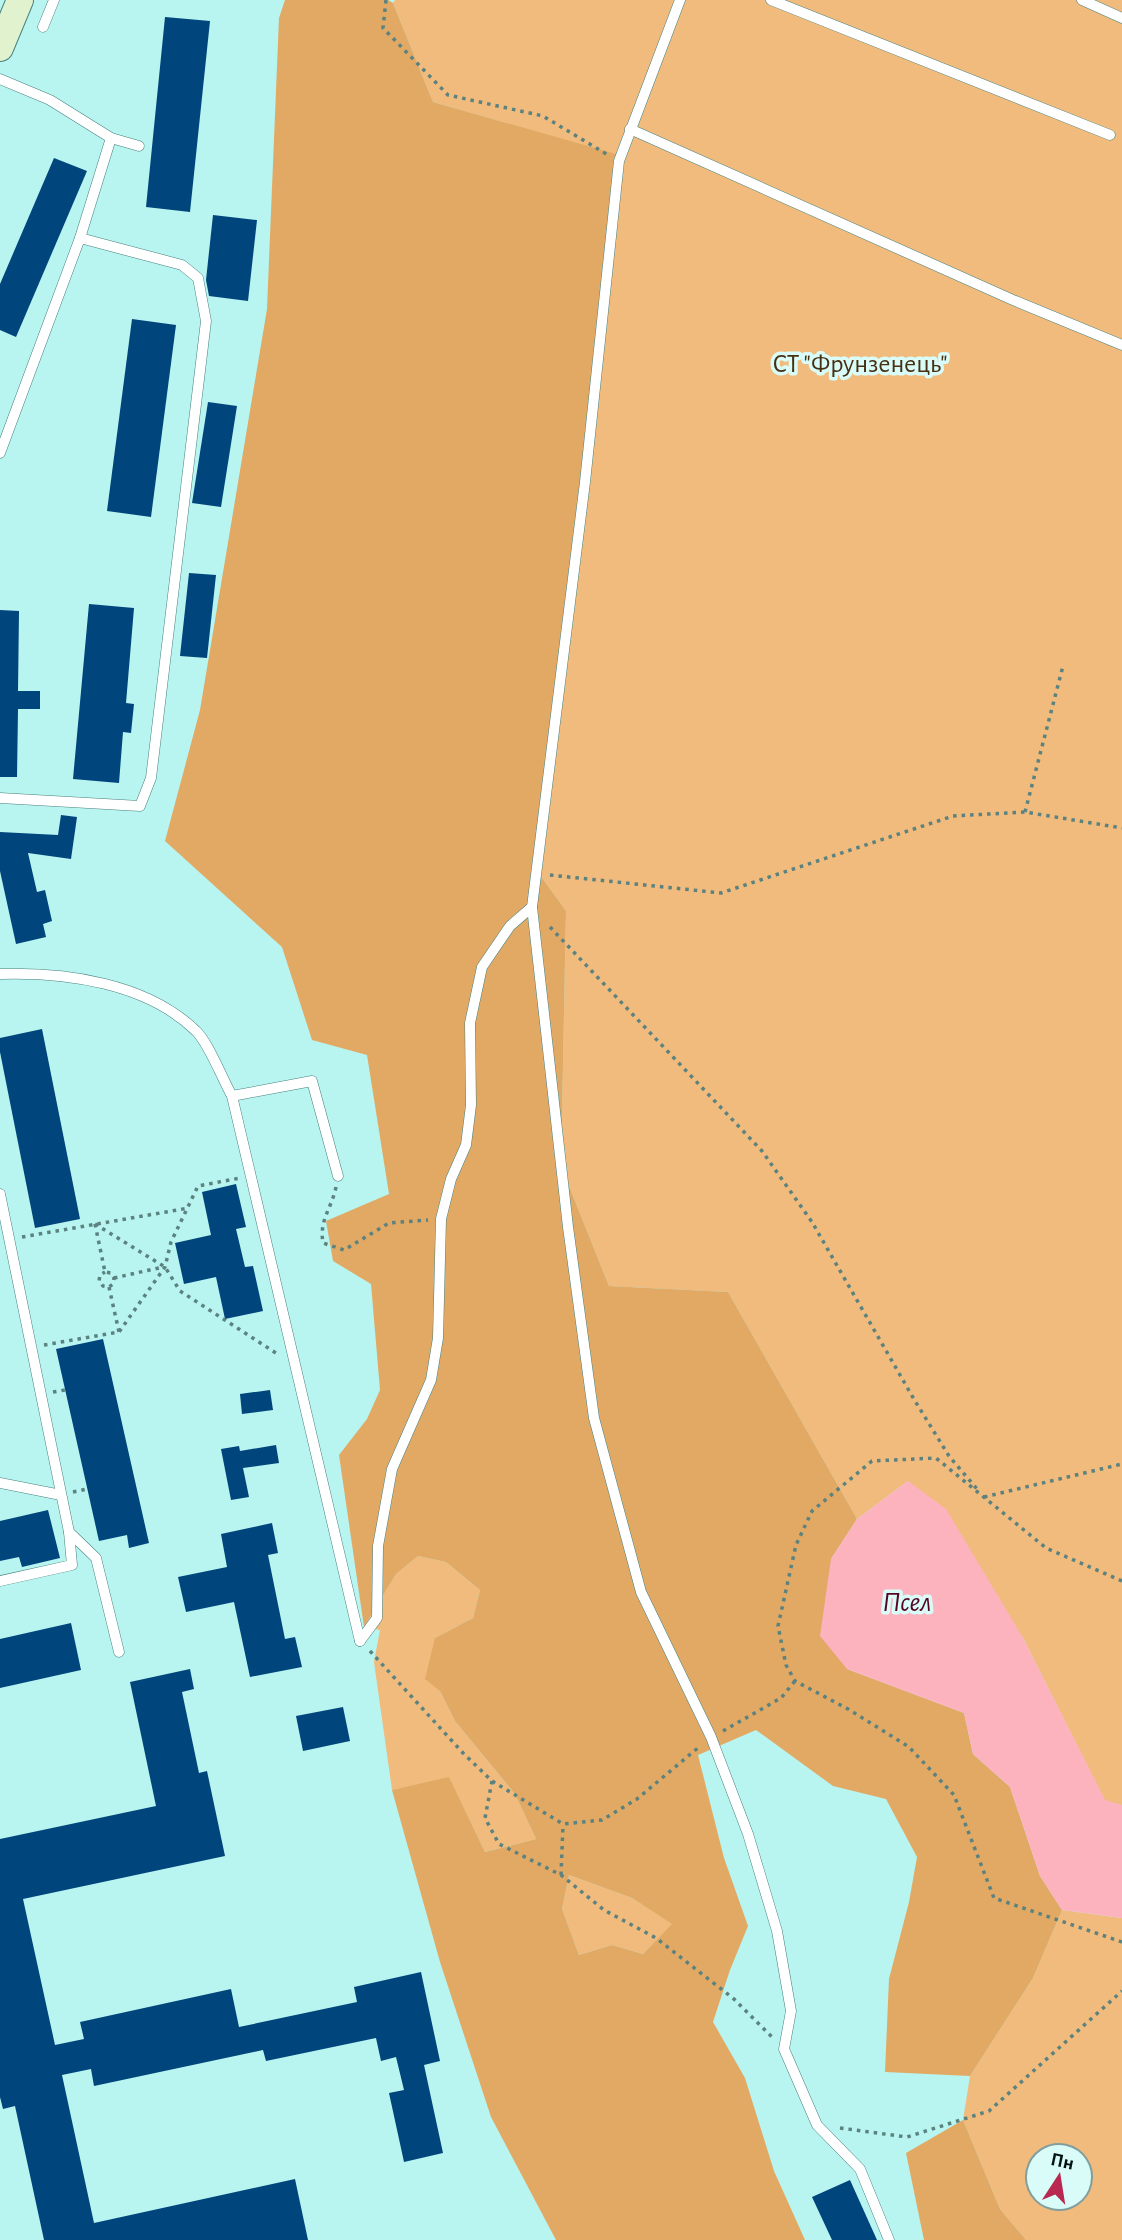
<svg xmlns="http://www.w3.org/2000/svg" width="1122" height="2240" font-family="'Alegreya Sans',sans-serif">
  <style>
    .green { fill: #f0bb7c; fill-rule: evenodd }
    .forest { fill: #e2a964; fill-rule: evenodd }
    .water { fill: #fdb3bd }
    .building { fill: #00457b }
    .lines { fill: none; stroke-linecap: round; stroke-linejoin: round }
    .lane-casing { stroke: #48817e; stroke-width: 11 }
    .secondary-casing { stroke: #48817e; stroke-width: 28 }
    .path { stroke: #5b827f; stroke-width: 3.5; stroke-dasharray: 3.5 5; stroke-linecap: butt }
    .lane { stroke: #fff; stroke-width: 10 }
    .secondary { stroke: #e1f2ce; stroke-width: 26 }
    .labels { text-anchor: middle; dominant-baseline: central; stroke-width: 7; stroke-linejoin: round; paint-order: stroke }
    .park-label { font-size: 26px; fill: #472f11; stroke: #d9fcf9 }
    .water-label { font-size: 28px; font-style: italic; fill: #55041f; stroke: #d9fcf9 }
  </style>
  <rect width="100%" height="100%" fill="#b8f4f0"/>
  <g class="green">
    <path d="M395 0H1122V1805L1105 1801 1023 1638 908 1481 857 1519 728 1292 609 1286 561 1166 566 911 535 868 623 157 433 102 393 3Z"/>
    <path d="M418 1556 446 1562 480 1590 473 1618 435 1638 440 1691 455 1721 515 1794 536 1839 485 1852 449 1778 392 1790 374 1662 380 1630 364 1627 396 1574Z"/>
    <path d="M569 1875 632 1898 673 1924 643 1954 612 1945 579 1955 562 1909Z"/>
    <path d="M1062 1910 1122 1918V2240H1026L1000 2209 963 2120 970 2076 1033 1978ZM1038 2156H1080V2198H1038Z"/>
  </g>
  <g class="forest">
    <path d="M285 0H388L393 3 433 102 623 156 535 868 566 911 561 1166 609 1286 728 1292 857 1519 831 1559 847 1669 964 1713 973 1754 1010 1787 1040 1876 1062 1910 1033 1978 970 2076 885 2072 889 1979 909 1902 917 1857 886 1799 833 1786 756 1730 698 1755 724 1858 748 1926 730 1970 713 2022 745 2078 774 2171 805 2240H556L491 2117 440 1962 392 1790 449 1777 485 1852 536 1839 515 1794 455 1721 440 1691 425 1679 435 1638 473 1618 480 1590 446 1562 418 1556 396 1574 364 1627 339 1455 367 1419 380 1390 371 1284 333 1261 326 1221 389 1194 367 1055 312 1040 282 947 165 841 200 710 267 309 279 18ZM569 1875 632 1898 672 1924 643 1954 612 1945 579 1955 562 1909Z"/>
    <path d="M963 2120 1000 2209 1026 2240H924L906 2153Z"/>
  </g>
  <path class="water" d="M908 1481 946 1509 1023 1638 1105 1800 1122 1805V1918L1062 1910 1040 1876 1010 1787 973 1754 964 1713 847 1669 820 1636 831 1559 857 1519Z"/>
  <g class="building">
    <path d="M165 17 210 21 190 212 146 207Z"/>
    <path d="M54 158 87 171 16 337 0 330V284Z"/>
    <path d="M213 215 257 220 248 301 209 296 206 280Z"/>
    <path d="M132 319 176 325 151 517 107 511Z"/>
    <path d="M208 402 237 406 221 507 192 503Z"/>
    <path d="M189 573 216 575 207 658 180 656Z"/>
    <path d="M89 604 134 608 126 703 134 704 131 733 123 732 119 783 73 779Z"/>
    <path d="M0 610 19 611 18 691H40V709H18L17 777H0Z"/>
    <path d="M61 815 77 817 71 859 28 853 37 892 45 890 52 921 43 924 46 937 16 944 0 871V832L58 835Z"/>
    <path d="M42 1029 80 1219 35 1228 0 1052V1038Z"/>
    <path d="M236 1184 246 1227 236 1229 245 1267 253 1266 263 1311 225 1319 216 1277 184 1284 175 1243 211 1235 202 1192Z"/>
    <path d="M103 1339 149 1543 129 1548 127 1535 99 1541 56 1349Z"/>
    <path d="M270 1390 273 1410 242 1414 240 1394Z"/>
    <path d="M276 1445 279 1463 243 1468 249 1497 231 1500 221 1449 239 1446 240 1451Z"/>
    <path d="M48 1510 60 1558 22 1567 19 1557 0 1561V1521Z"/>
    <path d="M272 1523 278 1553 268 1555 285 1639 295 1637 302 1667 250 1677 234 1602 186 1612 178 1577 227 1567 221 1534Z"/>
    <path d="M71 1623 81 1670 0 1688V1639Z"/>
    <path d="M190 1669 194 1689 182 1692 199 1773 207 1771 225 1856 23 1899 55 2045 84 2039 80 2022 231 1989 239 2027 357 2002 354 1987 421 1972 440 2061 424 2065 443 2153 404 2162 389 2093 404 2090 396 2057 381 2061 376 2038 266 2061 263 2050 94 2086 91 2069 62 2075 94 2223 295 2179 308 2240H44L15 2106 3 2109 0 2097V1839L156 1806 130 1682Z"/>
    <path d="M343 1707 350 1741 303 1751 296 1716Z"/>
    <path d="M850 2180 877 2240H832L812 2197Z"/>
  </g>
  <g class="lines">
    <defs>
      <g id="lane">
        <path d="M680 0 619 161 585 482 532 907 568 1227 594 1418 641 1592 711 1737 748 1834 777 1931 791 2011 784 2049 817 2125 860 2169 889 2240"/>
        <path d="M771 0 1110 135"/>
        <path d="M1082 0 1122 18"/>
        <path d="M43 27 54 0"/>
        <path d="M0 79 50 100 111 138 80 238 0 453"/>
        <path d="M630 129 1013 300 1122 345"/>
        <path d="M111 138 139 146"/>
        <path d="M0 798 140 806 151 778 206 321 198 278 182 265 80 238"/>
        <path d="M0 974C66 972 147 983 196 1031 208 1042 223 1080 232 1096L360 1641"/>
        <path d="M232 1096 312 1081 338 1176"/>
        <path d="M0 1194 69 1532 96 1558 119 1652"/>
        <path d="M0 1483 61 1495"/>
        <path d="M0 1581 72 1565 69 1532"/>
        <path d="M360 1641 377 1618 378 1546 392 1469 431 1380 438 1338 441 1219 451 1179 466 1145 471 1105 470 1023 482 967 510 926 532 907"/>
      </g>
      <path id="secondary" d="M0 48 20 0"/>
    </defs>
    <use href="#lane" class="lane-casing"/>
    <use href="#secondary" class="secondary-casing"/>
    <g class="path">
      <path d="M386 0 383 28 448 95 543 116 608 155"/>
      <path d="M1025 812 1063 666"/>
      <path d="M550 875 721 893 953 816 1025 812 1122 828"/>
      <path d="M550 927 762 1151 812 1222 915 1401 949 1456 977 1489"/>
      <path d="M336 1187C331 1210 319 1220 323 1243L344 1250 389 1223 428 1220"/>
      <path d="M95 1224 165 1267 180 1291 279 1355"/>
      <path d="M95 1224 105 1272 111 1273 114 1278 113 1284 109 1287 103 1286 99 1281 100 1275 105 1272"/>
      <path d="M22 1237 189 1208"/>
      <path d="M114 1278 163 1267"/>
      <path d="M109 1287 119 1332"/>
      <path d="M44 1345 119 1332 165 1267 171 1242 198 1186 240 1178"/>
      <path d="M53 1392 65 1390"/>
      <path d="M73 1492 87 1489"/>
      <path d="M984 1497 1122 1464"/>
      <path d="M1122 1581 1046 1548 936 1458 872 1461 812 1511 796 1545 778 1626 786 1665 795 1681 848 1709 909 1747 954 1795 994 1898 1122 1942"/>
      <path d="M370 1651 463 1753 492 1781 563 1824 602 1820 637 1799 699 1747"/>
      <path d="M723 1731 781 1698 795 1681"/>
      <path d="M492 1781 485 1818 499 1844 561 1875 604 1910 656 1938 734 1999 772 2037"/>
      <path d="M561 1875 563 1825"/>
      <path d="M840 2128 907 2137 989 2111 1122 1991"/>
    </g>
    <use href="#lane" class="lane"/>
    <use href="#secondary" class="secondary"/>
  </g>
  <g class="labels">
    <g class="park-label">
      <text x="860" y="364">СТ "Фрунзенець"</text>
    </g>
    <g class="water-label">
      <text x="907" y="1603">Псел</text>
    </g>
  </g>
  <g transform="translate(1059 2177) rotate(12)"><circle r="33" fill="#d9fcf9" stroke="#829e9c" stroke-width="2"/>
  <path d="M0-5L12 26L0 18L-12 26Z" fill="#b82850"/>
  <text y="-10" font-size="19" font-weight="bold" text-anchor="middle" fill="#001211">Пн</text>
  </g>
</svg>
